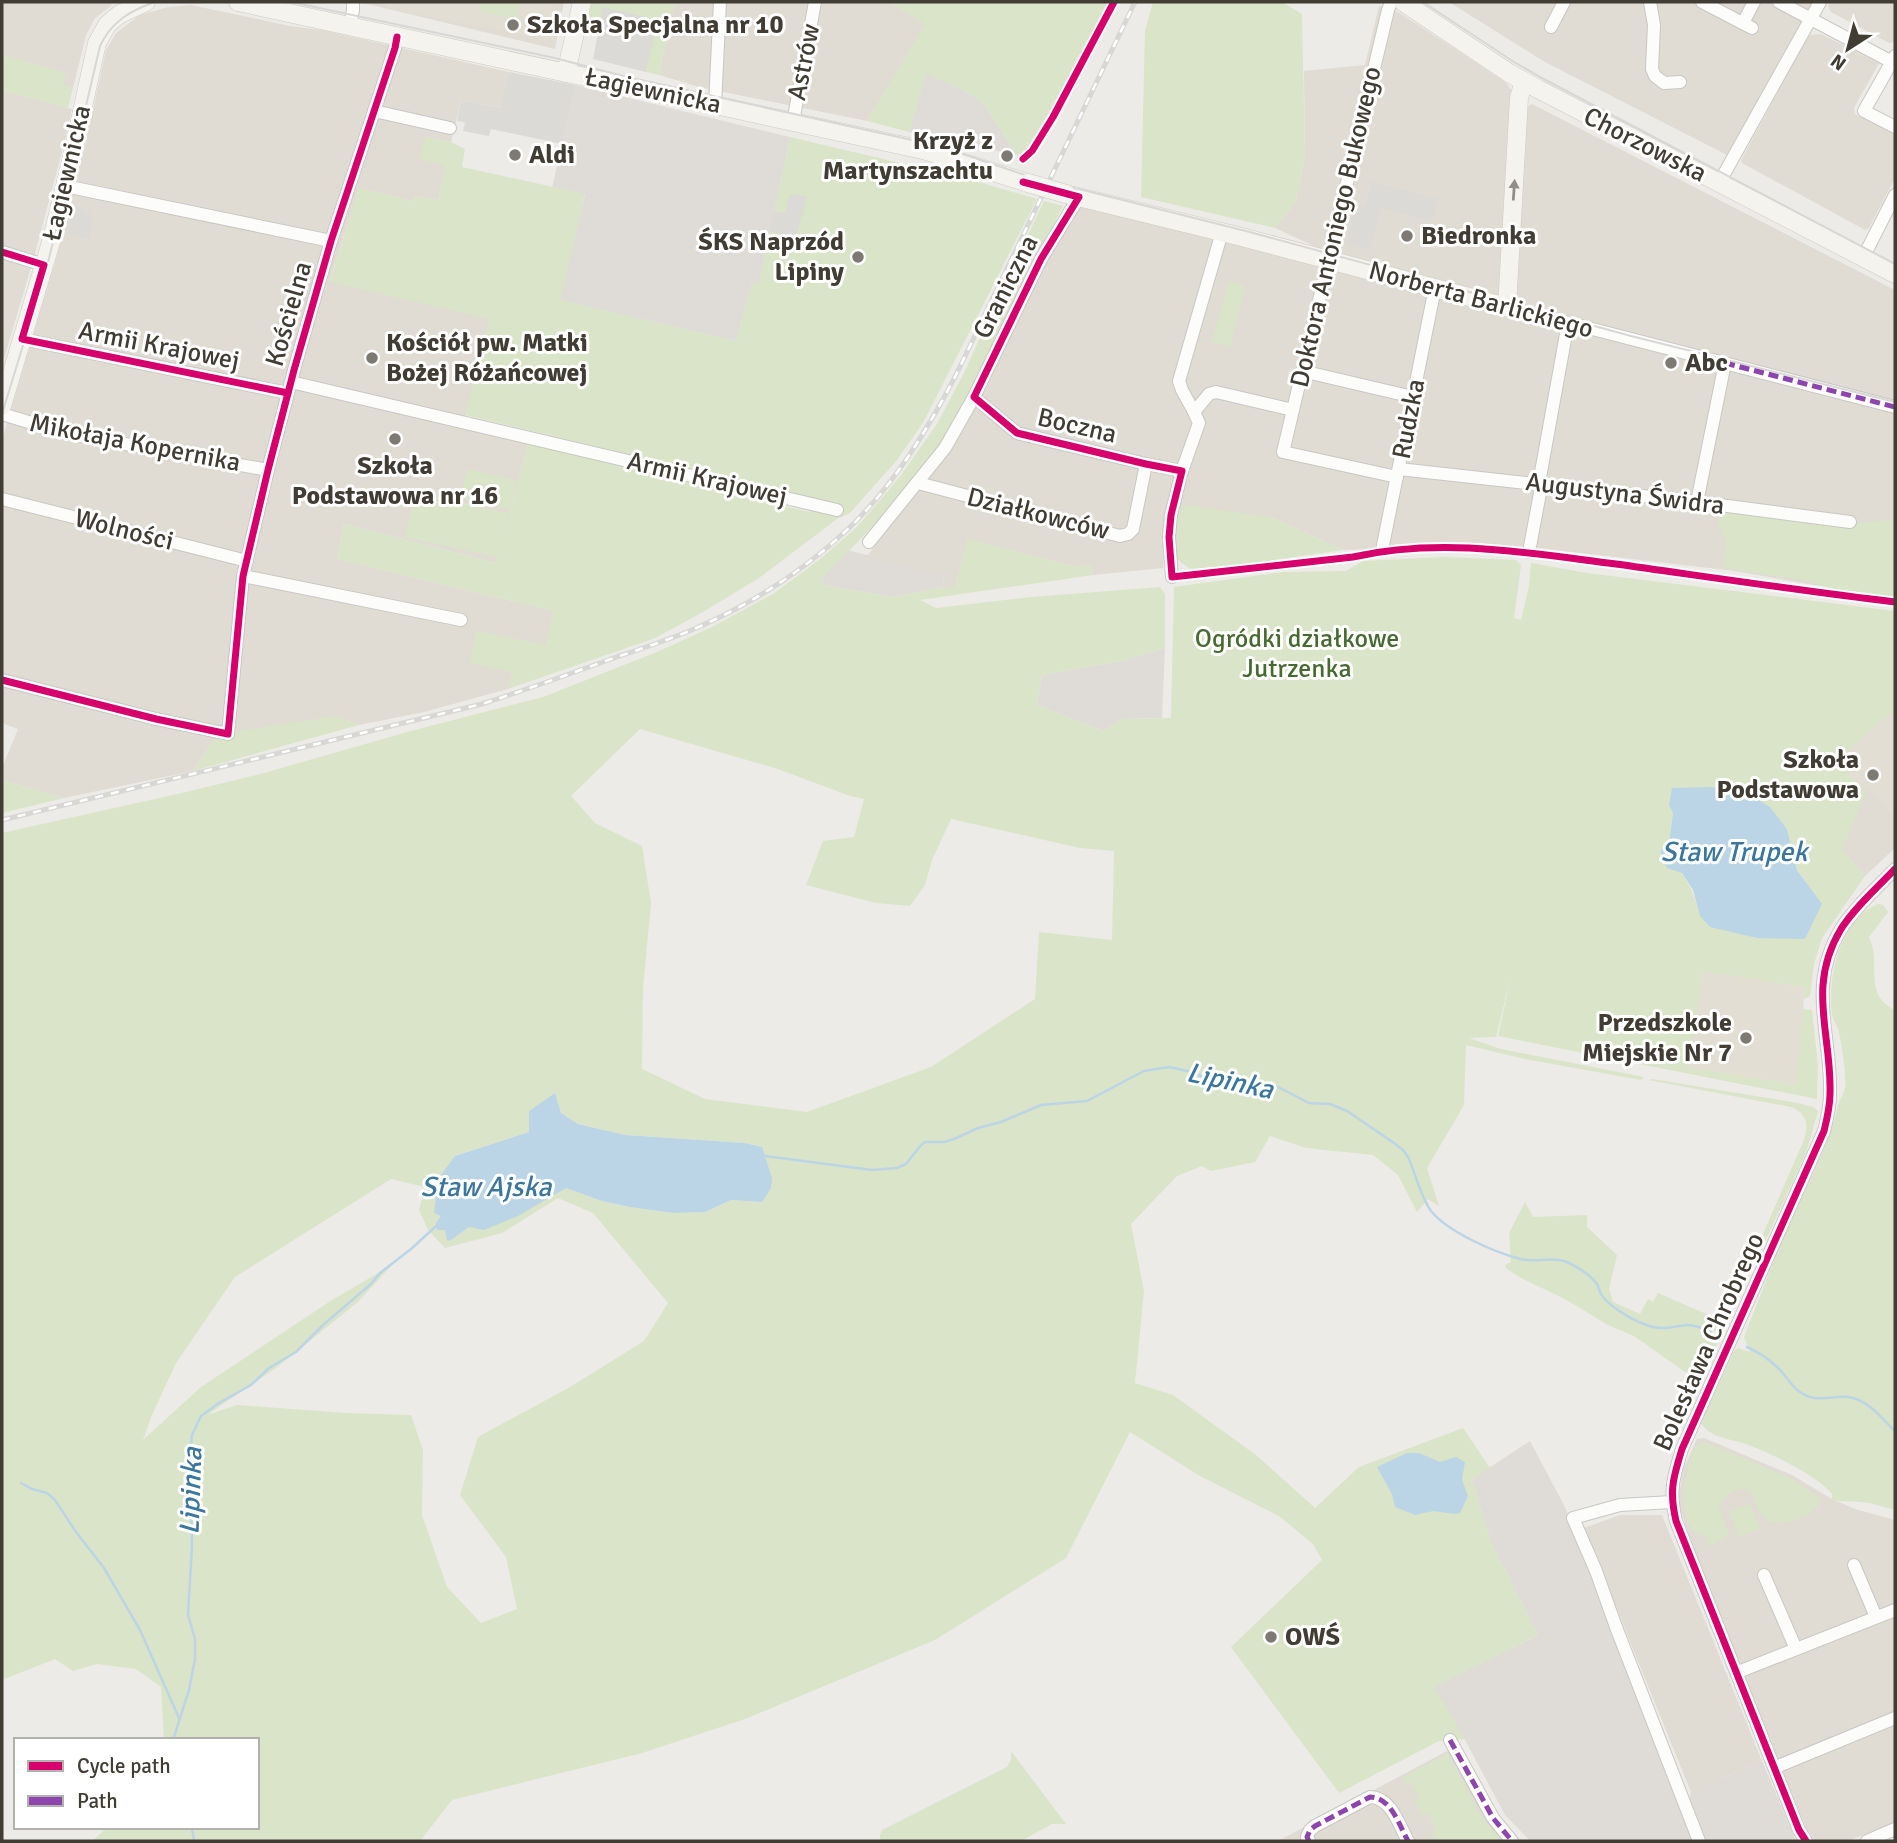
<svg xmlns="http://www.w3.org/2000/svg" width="1897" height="1843" font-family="Signika,sans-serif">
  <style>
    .residential { fill: #e0dcd4 }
    .industrial { fill: #dfdcd8 }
    .education { fill: #e2ded3 }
    .green { fill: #dae4c9; fill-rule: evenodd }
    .parking { fill: #dbdad6 }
    .water { fill: #bbd5e6 }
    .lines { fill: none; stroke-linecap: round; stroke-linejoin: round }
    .stream { stroke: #bbd5e6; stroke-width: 2.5 }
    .street-casing { stroke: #c8c7c3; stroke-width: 14 }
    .secondary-casing { stroke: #cdcac1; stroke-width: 19 }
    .street { stroke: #fcfcfb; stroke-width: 12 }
    .secondary { stroke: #f4f3ed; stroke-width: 18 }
    .tram { stroke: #d7d7d6; stroke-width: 2 }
    .rail-casing { stroke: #d7d7d6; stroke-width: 5 }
    .rail { stroke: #fff; stroke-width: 2.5; stroke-dasharray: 8; stroke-linecap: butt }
    .secondary-bridge-casing { stroke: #cdcac1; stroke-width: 19; stroke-linecap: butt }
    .secondary-bridge { stroke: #f4f3ed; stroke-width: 18 }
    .quiet { stroke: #8e44ad; stroke-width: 5; stroke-dasharray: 10 5; stroke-linecap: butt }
    .cycleway-casing { stroke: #fff; stroke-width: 11 }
    .cycleway { stroke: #d6006c; stroke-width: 7 }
    .oneway { fill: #928e87 }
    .poi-dot { fill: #7d7973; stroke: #fff; stroke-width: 2.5 }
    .labels { text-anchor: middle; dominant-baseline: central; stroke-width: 6; stroke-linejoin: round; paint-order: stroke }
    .poi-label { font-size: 26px; font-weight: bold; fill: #413c34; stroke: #fff; text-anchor: start }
    .street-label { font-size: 26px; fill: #413c34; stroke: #fff }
    .park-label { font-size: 26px; fill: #466a2f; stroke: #fff }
    .water-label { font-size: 28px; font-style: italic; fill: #3b769e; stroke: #fff }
  </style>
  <rect width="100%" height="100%" fill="#ecebe7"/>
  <g class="residential">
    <path d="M2 2H112L111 6 95 18 86 35 73 88 62 86 65 73 2 55Z"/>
    <path d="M359 2H564L555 49Z"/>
    <path d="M675 2H890L926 24 867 121 699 87 659 75Z"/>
    <path d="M1449 2H1814L1729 156 1545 62Z"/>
    <path d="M1831 2H1895L1894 42 1889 43 1831 12 1828 6Z"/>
    <path d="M191 5 290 26 321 30 509 72 502 108 461 100 451 142 426 137 446 166 438 200 415 196 413 201 359 188 330 281 491 319 462 429 528 443 496 563 344 524 337 559 554 611 546 646 512 672 508 689 424 712 359 725 335 716 214 740 193 771 64 798 2 780V768L18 729 2 723V440L60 245 86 141 106 50 116 33 140 15 168 7Z"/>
    <path d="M1379 6 1398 12 1467 57 1506 83 1514 94 1502 291 1496 296 1331 254 1275 228 1296 201 1305 155 1304 71 1365 65Z"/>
    <path d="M1821 34 1879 63 1854 108 1855 114 1895 135V178L1869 228 1865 230 1742 163 1741 160 1809 35Z"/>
    <path d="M5 91 72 109 64 144 34 257 2 365V101Z"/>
    <path d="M1532 104 1895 290V595L1814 585 1735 571 1529 547 1505 546 1343 550 1271 517 1164 537 1163 568 1093 575 1090 565 1076 567 968 539 955 587H944L943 575 867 556 951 449 985 391 1046 261 1078 210 1085 205 1509 315 1527 107Z"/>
    <path d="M1895 709V848L1865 876 1842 850 1836 761Z"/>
    <path d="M1704 1438 1792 1475 1832 1499 1855 1509 1895 1520V1822L1848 1841H1815L1806 1828 1693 1548 1680 1508 1679 1497 1683 1470 1697 1439Z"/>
    <path d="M1620 1515H1662L1762 1761 1691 1792 1584 1528Z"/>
    <path d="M1449 1750 1484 1814 1503 1841H1278Z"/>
  </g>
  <g class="industrial">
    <path d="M926 72 971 94 985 106 1017 155 909 132Z"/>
    <path d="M575 85 790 137 759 284 752 283 736 341 559 300 585 195 552 188Z"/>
    <path d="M848 550 943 575 944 587 893 597 827 586 821 579Z"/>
    <path d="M1165 648 1162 718 1123 719 1103 731 1037 705 1042 675 1126 660Z"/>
    <path d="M1530 1441 1565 1507 1686 1817 1691 1792 1762 1761 1796 1841H1530L1505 1815 1465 1740 1433 1687 1538 1635 1490 1540 1472 1479Z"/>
  </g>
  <g class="education">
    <path d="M382 2H552L554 41 391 9Z"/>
    <path d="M1895 709V818L1870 789 1866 792 1836 761Z"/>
    <path d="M1703 970 1805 987 1797 1085 1687 1067Z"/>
  </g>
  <g class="green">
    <path d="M481 2H520L517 19 480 11Z"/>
    <path d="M591 2H675L659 75 646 72 657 20 604 8 598 31 585 23Z"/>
    <path d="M890 2H1112L1035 139 1027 152 1017 155 985 106 971 94 926 73 909 132 867 121 925 24Z"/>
    <path d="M1153 2H1282L1302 14 1305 155 1296 201 1275 228 1141 197 1145 31Z"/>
    <path d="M2 55 66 73 62 85 73 88 68 108 5 91 2 101Z"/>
    <path d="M425 137 451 142 465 149 462 167 585 194 560 300 736 341 752 283H759L790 137 972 180 1037 199 924 421 897 460 850 513 837 519 759 578 703 612 655 638 508 689 512 672 470 663 476 631 546 645 554 611 337 559 344 524 496 563 497 557 405 537 415 492 507 513 502 540 510 509 460 498 467 469 516 480 511 507 528 443 809 512 814 499 465 415 490 319 330 282 359 188 413 201 415 196 438 200 446 166 419 159Z"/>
    <path d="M1044 201 1063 206 983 370 935 455 886 513 821 579 827 586 893 597 944 587H955L968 539 1076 567 1091 565 1093 575 920 600 936 608 1032 597 1160 587 1165 594V648L1126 660 1042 675 1037 705 1103 731 1123 719 1171 718 1174 587 1283 572 1346 571 1363 561 1443 557 1516 560 1521 565 1514 618 1521 620 1529 586 1531 563 1587 573 1895 611V709L1836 761 1866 792 1842 850 1865 876 1822 938 1814 964 1810 996 1804 999 1805 987 1703 971 1688 1067 1796 1085 1803 1009 1812 1010 1818 1066 1817 1099 1498 1036 1511 976 1496 1037 1469 1038 1501 1049 1644 1077 1641 1080 1525 1059 1466 1045 1464 1105 1427 1168 1439 1206 1428 1199 1417 1212 1398 1175 1373 1155 1306 1148 1270 1136 1255 1162 1211 1171 1202 1166 1177 1176 1131 1224 1144 1291 1135 1383 1173 1395 1256 1455 1315 1508 1359 1467 1463 1428 1490 1468 1472 1479 1490 1540 1538 1635 1434 1687 1465 1739 1439 1741 1339 1793 1231 1647 1322 1560 1313 1544 1279 1516 1200 1476 1130 1432 1066 1558 935 1640 745 1719 642 1753 452 1800 420 1841H92L108 1827H257V1740H164L161 1687 136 1669 97 1664 73 1671 55 1659 2 1680V833L182 793 264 773 411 731 543 697 657 652 712 627 773 594 819 560 856 528 899 478 937 424 964 373 1004 285ZM640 729 778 769 850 796 864 799 854 837 823 841 806 885 876 903 910 906 925 885 932 860 951 819 1080 848 1114 851 1112 940 1039 932 1035 999 931 1067 807 1112 705 1099 642 1069 643 987 651 903 642 846 595 823 571 796ZM1712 787 1747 793 1770 807 1787 829 1797 869 1821 904 1700 916C1691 882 1685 875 1660 851L1669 844 1673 813ZM554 1093 561 1113 578 1124 625 1135 745 1143 762 1147V1202L731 1200 705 1212 673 1213 630 1207 602 1201 566 1188 469 1227 450 1241 445 1230 436 1223 442 1216 455 1156 529 1132ZM391 1179 425 1187 419 1210 428 1230 445 1248 502 1233 558 1198 593 1213 668 1303 644 1341 570 1387 478 1437 460 1495 506 1557 517 1609 481 1623 447 1587 422 1515 423 1450 411 1415 347 1413 237 1405 207 1415 276 1368 358 1302 392 1265 332 1300 201 1387 143 1440 152 1415 176 1363 235 1277Z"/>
    <path d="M1229 281 1245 286 1230 347 1212 342Z"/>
    <path d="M1177 504 1271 517 1343 550 1238 565 1190 569 1177 559 1174 547Z"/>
    <path d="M1721 509 1850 524 1890 520 1895 525V599L1840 591 1804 580 1723 568 1726 541 1718 526Z"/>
    <path d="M335 716 359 725 193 771 214 740 216 730 228 733Z"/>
    <path d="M2 780 64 798 2 813Z"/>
    <path d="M1878 904 1883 905 1888 912 1869 937C1882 963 1862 994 1895 1010V1510C1884 1507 1873 1503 1861 1502 1850 1500 1842 1503 1832 1499V1494C1817 1475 1770 1453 1746 1444 1731 1439 1710 1438 1701 1423L1734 1351 1738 1348 1750 1352 1744 1337C1761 1294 1777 1251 1796 1209 1812 1176 1829 1143 1838 1106 1840 1099 1844 1094 1845 1087 1847 1078 1841 1038 1838 1029 1836 1024 1833 1020 1832 1014 1827 978 1840 919 1878 904Z"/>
    <path d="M1652 1079 1798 1103 1813 1107 1818 1111 1806 1153 1746 1283 1742 1282 1803 1142C1809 1126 1808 1114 1791 1107L1649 1080Z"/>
    <path d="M1525 1202 1533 1217 1587 1215V1227L1617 1255 1609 1289 1613 1302 1640 1314 1648 1299 1653 1302 1658 1293 1727 1323 1721 1333 1713 1330 1711 1334 1719 1339 1702 1376 1685 1372 1634 1336 1608 1325 1565 1299 1523 1279 1507 1269 1505 1265 1511 1262 1509 1233Z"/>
    <path d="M1701 1442 1709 1444 1788 1477 1817 1496 1820 1499C1819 1504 1819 1505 1815 1509 1807 1518 1777 1528 1767 1520 1759 1514 1754 1498 1750 1490 1738 1484 1724 1496 1718 1506L1729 1534 1726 1538 1709 1546 1707 1539 1703 1535C1675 1534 1682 1455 1701 1442Z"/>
    <path d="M1750 1504 1760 1529 1739 1537 1729 1512Z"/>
    <path d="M1011 1751 1066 1824H1052L1021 1841H880V1835L882 1830 1007 1767 1011 1760Z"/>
    <path d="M1448 1753 1480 1813 1500 1841H1437L1431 1832 1436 1829 1428 1813 1423 1816 1414 1800 1419 1797 1410 1782 1405 1784 1402 1778Z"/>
  </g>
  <g class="parking">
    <path d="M603 7 658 20 646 72 593 59Z"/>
    <path d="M509 72 575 85 562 144 491 129 489 136 463 131 465 122 457 121 461 100 501 108Z"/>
    <path d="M1371 182 1438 199 1432 221 1381 208 1370 250 1345 244 1356 204 1365 206Z"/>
    <path d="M790 194 807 196 796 238 769 231 774 211 785 213Z"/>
    <path d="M74 206 86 210 93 218 89 239 67 234Z"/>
  </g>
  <g class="water">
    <path d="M1712 787 1747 793 1770 807 1787 829 1797 870 1822 904 1805 939 1757 938 1710 927 1700 916 1693 890 1682 873 1667 868 1660 851 1669 844 1673 813 1669 805 1672 788Z"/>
    <path d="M555 1093 561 1113 578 1124 625 1135 745 1143 762 1147 772 1178 771 1188 762 1202 731 1200 705 1212 673 1213 630 1207 602 1201 566 1188 518 1216 484 1230 469 1227 450 1241 447 1240 445 1230H438L435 1227 436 1223 441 1216 434 1213 438 1179 455 1156 529 1132V1111Z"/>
    <path d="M1407 1453H1419L1440 1462 1456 1457 1465 1462 1462 1480 1468 1496 1460 1513 1455 1514 1433 1511 1415 1515 1395 1507 1392 1494 1377 1467Z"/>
  </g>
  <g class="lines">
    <g class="stream">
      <path d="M765 1156 872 1170 897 1168 906 1164 921 1145 925 1142H944L954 1139 978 1128 1001 1122 1041 1105 1087 1101 1144 1071 1169 1067 1192 1072 1205 1078 1228 1084 1238 1085 1265 1084 1276 1086 1309 1103 1330 1104 1347 1111 1394 1143 1403 1150 1408 1157C1416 1174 1420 1196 1431 1211 1448 1232 1494 1252 1520 1259 1535 1263 1552 1256 1567 1262 1576 1266 1592 1276 1597 1284 1599 1287 1599 1291 1601 1294 1607 1305 1632 1320 1644 1324 1659 1331 1671 1327 1686 1325 1695 1325 1703 1328 1711 1332"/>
      <path d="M1747 1347C1758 1352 1769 1359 1778 1368 1786 1375 1791 1386 1800 1392 1818 1405 1835 1393 1853 1398 1871 1403 1882 1419 1895 1431"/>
      <path d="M21 1483 32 1489 47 1493 55 1500 76 1532 104 1568 140 1630 179 1718"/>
      <path d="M173 1740 189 1690 195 1659V1639L188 1615 192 1546 190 1455 192 1435 201 1416 219 1403 251 1385 269 1368 296 1352 323 1325 371 1284 380 1273 411 1249 435 1227"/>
      <path d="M192 1827 194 1841"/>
    </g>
    <defs>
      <g id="street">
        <path d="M1391 2 1388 10 1283 452 1397 477"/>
        <path d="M1650 2 1654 25 1652 69 1655 76 1664 83 1680 82"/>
        <path d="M1702 2 1752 28"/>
        <path d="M1779 2 1892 62"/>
        <path d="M1743 23 1754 2"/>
        <path d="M350 26 353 10V2"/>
        <path d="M1551 27 1564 2"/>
        <path d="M1895 56 1864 111 1895 127"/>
        <path d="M715 105 720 2"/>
        <path d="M374 111 450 128"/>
        <path d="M793 122 815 2"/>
        <path d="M1719 183 1820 2"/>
        <path d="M65 186 331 241"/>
        <path d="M2 252 44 265"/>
        <path d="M1863 258 1895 195"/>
        <path d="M1507 307 1895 407"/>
        <path d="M22 339 288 393"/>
        <path d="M1302 371 1413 397"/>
        <path d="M291 382 837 510"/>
        <path d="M974 397 1017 433 1146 464 1182 471"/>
        <path d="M1194 412 1209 394 1216 392 1293 410"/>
        <path d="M2 414 65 433 268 470"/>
        <path d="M1399 469 1697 502 1850 522"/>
        <path d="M918 483 1120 536 1128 534 1133 529 1146 464"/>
        <path d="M2 499 247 561"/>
        <path d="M1697 502 1725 363"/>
        <path d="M869 542 945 448 974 397 1041 259 1079 197"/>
        <path d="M1382 550 1435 288"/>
        <path d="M1529 552 1540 493 1539 483 1568 323"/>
        <path d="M243 576 461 620"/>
        <path d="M1172 577 1169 537 1171 515 1182 471 1199 423 1194 412 1182 390 1179 381 1222 232"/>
        <path d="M2 680 156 719 228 734 243 576 268 470 294 370 331 241 395 48 397 37"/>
        <path d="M1672 1502 1620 1505 1573 1518 1596 1571 1616 1627 1699 1841"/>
        <path d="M1854 1565 1876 1617"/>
        <path d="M1764 1575 1796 1649"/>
        <path d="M1738 1672 1895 1610"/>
        <path d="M1450 1740 1493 1818 1512 1841"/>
        <path d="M1776 1767 1895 1718"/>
        <path d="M1309 1841 1307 1837 1310 1830 1315 1826 1370 1797C1391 1797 1399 1825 1408 1841"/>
        <path d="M1806 1841 1799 1830 1676 1521C1669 1491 1673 1478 1682 1449L1824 1131C1827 1119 1830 1106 1830 1094 1832 1034 1806 987 1841 929 1855 907 1877 888 1895 869"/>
        <path d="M1867 1841 1895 1829"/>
      </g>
      <g id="secondary">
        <path d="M238 2 923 150 1028 183"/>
        <path d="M1403 2 1509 73 1538 89 1895 274"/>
        <path d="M566 73 582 2"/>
        <path d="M1066 194 1238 236 1507 307 1519 98 1524 81"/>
        <path d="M2 406 51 242 70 166 97 43 107 25 115 18 120 14 146 2"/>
      </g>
    </defs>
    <use href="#street" class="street-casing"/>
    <use href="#secondary" class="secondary-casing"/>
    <use href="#street" class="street"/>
    <use href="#secondary" class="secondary"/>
    <g class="tram">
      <path d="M291 2 555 58 627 77 939 146 1031 177 1246 231 1631 336 1895 402"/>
      <path d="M1423 2 1514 62 1540 77 1895 264"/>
      <path d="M2 414 46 270 67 187 100 46C111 22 131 10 155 2"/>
    </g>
    <defs>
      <path id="rail" d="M2 820 482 704C525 690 567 675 608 660 637 650 666 641 694 629 750 605 805 570 849 528 895 484 927 430 956 375L1135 2"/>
    </defs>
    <use href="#rail" class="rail-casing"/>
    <use href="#rail" class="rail"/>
    <defs>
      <path id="secondary-bridge" d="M1028 183 1066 194"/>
    </defs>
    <use href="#secondary-bridge" class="secondary-bridge-casing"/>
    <use href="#secondary-bridge" class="secondary-bridge"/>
    <g class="quiet">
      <path d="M1725 363 1895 407"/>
      <path d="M1450 1740 1493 1818 1512 1841"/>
      <path d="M1309 1841 1307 1837 1310 1830 1315 1826 1370 1797C1391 1797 1399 1825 1408 1841"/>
    </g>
    <defs>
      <g id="cycleway">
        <path d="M1023 159 1032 151 1053 117 1114 2"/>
        <path d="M1023 182 1079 197 1041 259 974 397 1017 433 1146 464 1182 471 1171 515 1169 537 1172 577 1353 557C1441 537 1529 553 1616 564 1709 577 1802 591 1895 602"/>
        <path d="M2 252 44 265 22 339 288 393"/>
        <path d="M2 680 156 719 228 734 243 576 268 470 294 370 331 241 395 48 397 37"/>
        <path d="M1806 1841 1799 1830 1676 1521C1669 1491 1673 1478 1682 1449L1824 1131C1827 1119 1830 1106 1830 1094 1832 1034 1806 987 1841 929 1855 907 1877 888 1895 869"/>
      </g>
    </defs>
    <use href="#cycleway" class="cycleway-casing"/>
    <use href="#cycleway" class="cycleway"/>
  </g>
  <defs><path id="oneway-solid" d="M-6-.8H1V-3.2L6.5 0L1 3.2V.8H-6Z" transform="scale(1.75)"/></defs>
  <use class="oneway" href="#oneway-solid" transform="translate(1514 190) rotate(-86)"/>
  <g class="poi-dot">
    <circle cx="513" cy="25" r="7"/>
    <circle cx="515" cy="155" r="7"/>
    <circle cx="1007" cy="156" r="7"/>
    <circle cx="1407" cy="236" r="7"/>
    <circle cx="858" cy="257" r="7"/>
    <circle cx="372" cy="358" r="7"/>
    <circle cx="1671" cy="363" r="7"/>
    <circle cx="395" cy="439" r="7"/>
    <circle cx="1873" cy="775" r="7"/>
    <circle cx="1746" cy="1038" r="7"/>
    <circle cx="1271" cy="1637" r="7"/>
  </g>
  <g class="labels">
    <g class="poi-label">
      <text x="527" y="25">Szkoła Specjalna nr 10</text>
      <text x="993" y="141" text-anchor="end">Krzyż z<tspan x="993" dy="30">Martynszachtu</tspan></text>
      <text x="529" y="155">Aldi</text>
      <text x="1421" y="236">Biedronka</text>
      <text x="844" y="242" text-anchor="end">ŚKS Naprzód<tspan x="844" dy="30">Lipiny</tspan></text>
      <text x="386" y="343">Kościół pw. Matki<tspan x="386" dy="30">Bożej Różańcowej</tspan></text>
      <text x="1685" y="363">Abc</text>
      <text x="395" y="466" text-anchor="middle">Szkoła<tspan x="395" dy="30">Podstawowa nr 16</tspan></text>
      <text x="1859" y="760" text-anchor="end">Szkoła<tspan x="1859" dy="30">Podstawowa</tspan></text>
      <text x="1732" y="1023" text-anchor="end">Przedszkole<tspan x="1732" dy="30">Miejskie Nr 7</tspan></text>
      <text x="1285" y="1637">OWŚ</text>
    </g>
    <g class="street-label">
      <text transform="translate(804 62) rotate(-79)">Astrów</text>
      <text transform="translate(653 91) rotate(12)">Łagiewnicka</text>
      <text transform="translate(1645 145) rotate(27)">Chorzowska</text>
      <text transform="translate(67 173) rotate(-77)">Łagiewnicka</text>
      <text transform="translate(1336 227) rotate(-77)">Doktora Antoniego Bukowego</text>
      <text transform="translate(1006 287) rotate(-63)">Graniczna</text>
      <text transform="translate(1481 300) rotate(15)">Norberta Barlickiego</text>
      <text transform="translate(289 314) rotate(-74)">Kościelna</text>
      <text transform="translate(159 346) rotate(11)">Armii Krajowej</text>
      <text transform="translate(1409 419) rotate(-79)">Rudzka</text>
      <text transform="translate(1077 426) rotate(13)">Boczna</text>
      <text transform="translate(135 443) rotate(11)">Mikołaja Kopernika</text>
      <text transform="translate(707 479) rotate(13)">Armii Krajowej</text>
      <text transform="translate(1625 494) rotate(7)">Augustyna Świdra</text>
      <text transform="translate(1038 514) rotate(14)">Działkowców</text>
      <text transform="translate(124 530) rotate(14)">Wolności</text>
      <text transform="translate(1709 1342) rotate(-66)">Bolesława Chrobrego</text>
    </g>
    <g class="park-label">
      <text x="1297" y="639">Ogródki działkowe<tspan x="1297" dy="30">Jutrzenka</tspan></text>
    </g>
    <g class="water-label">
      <text x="1734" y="852">Staw Trupek</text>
      <text transform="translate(1230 1081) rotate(12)">Lipinka</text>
      <text x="486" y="1187">Staw Ajska</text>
      <text transform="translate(191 1491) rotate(-88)">Lipinka</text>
    </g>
  </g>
  <rect width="1897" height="1843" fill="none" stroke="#413c34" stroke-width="7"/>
  <rect x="14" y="1738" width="245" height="91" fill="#ffffff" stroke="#b3b1ae" stroke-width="2"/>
  <rect x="28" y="1761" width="35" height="10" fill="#d6006c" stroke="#b3b1ae" stroke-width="2"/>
  <text x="77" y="1773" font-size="21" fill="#413c34">Cycle path</text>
  <rect x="28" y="1796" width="35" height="10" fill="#8e44ad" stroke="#b3b1ae" stroke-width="2"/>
  <text x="77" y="1808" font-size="21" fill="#413c34">Path</text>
  <g transform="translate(1848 49) rotate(216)" stroke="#ffffff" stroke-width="5" paint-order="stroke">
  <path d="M0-5L12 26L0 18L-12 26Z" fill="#413c34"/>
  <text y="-10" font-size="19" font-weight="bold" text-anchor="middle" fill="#413c34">N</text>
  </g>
</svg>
